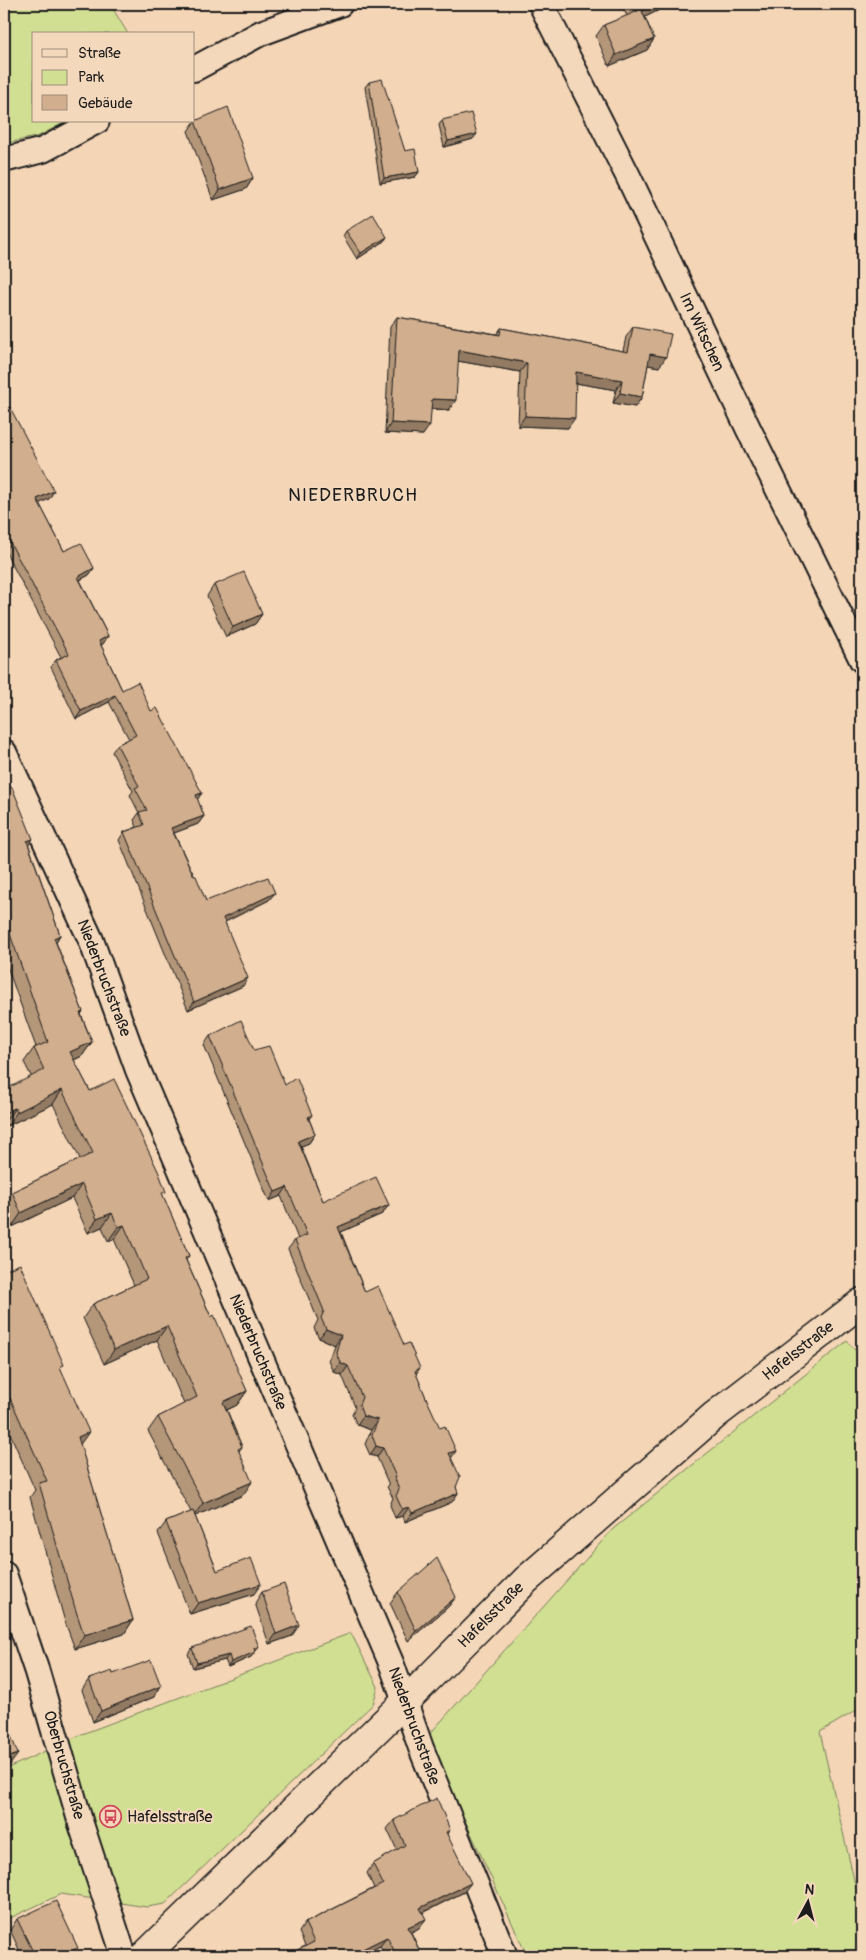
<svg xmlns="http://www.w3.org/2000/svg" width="866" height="1960" font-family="Pangolin,sans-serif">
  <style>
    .green { fill: #d1df92; stroke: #767e57 }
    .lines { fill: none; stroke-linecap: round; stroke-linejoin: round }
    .street-casing { stroke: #1c1c1c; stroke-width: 28 }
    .secondary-casing { stroke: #1c1c1c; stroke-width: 31 }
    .street { stroke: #f4d8bb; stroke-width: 24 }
    .secondary { stroke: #f4d8bb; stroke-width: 28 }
    .wall { fill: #b49679; stroke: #1c1c1c }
    .shaded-wall { fill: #927a63; stroke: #1c1c1c }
    .building { fill: #d1ae8d; stroke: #1c1c1c }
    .labels { text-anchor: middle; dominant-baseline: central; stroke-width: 4; stroke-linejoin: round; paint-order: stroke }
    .street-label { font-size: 16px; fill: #1c1c1c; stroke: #f4d8bb }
    .poi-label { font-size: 16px; fill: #1c1c1c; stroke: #f4d8bb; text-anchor: start }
    .quarter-label { font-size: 19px; letter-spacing: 1px; fill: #1c1c1c; stroke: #f4d8bb }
  </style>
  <rect width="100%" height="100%" fill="#f4d5b6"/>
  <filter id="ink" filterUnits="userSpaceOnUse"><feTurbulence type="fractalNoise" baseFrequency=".02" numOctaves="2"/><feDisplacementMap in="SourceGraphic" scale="10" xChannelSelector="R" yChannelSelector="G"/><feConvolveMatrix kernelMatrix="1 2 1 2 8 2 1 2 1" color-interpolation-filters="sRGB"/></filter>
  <g filter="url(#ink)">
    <g class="green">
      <path d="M4 4H110L128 34H34V121H67L39 136 4 144Z"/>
      <path d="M847 1341 862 1358V1707L820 1732 862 1915V1956H527L427 1737 613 1529Z"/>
      <path d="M351 1633 378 1687 373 1704 165 1904 147 1907 61 1894 4 1921V1770L82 1734Z"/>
    </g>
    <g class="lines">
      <defs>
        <g id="street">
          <path d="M541 4 628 176 749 430 862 660"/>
          <path d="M194 69 261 33 340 4"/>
          <path d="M4 160 43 150 97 121"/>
          <path d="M4 752 91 940 138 1070 392 1665 421 1748 505 1956"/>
          <path d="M4 1574 37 1672 81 1824 124 1956"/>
        </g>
        <path id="secondary" d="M144 1956 405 1702 526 1580 715 1415 862 1302"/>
      </defs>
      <use href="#street" class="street-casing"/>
      <use href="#secondary" class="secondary-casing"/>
      <use href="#street" class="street"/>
      <use href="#secondary" class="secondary"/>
    </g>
    <g class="wall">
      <path d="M621 4H671L645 17 654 39 647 50 609 66 596 36 604 25 627 16Z"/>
      <path d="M369 82 405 151 419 172 415 177 380 183 365 87Z"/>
      <path d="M442 120 473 139 444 147 439 125Z"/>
      <path d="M195 121 253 178 246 189 213 200 188 131Z"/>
      <path d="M346 231 387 237 383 242 357 259 343 236Z"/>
      <path d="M397 317 497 334 501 328 623 351 626 337 633 327 659 367 648 365 642 397 635 407 613 403 616 390 576 383 568 428 518 426 520 372 458 361 449 410 431 409 423 435 385 433 390 327Z"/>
      <path d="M4 396 49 499 39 503 64 551 94 568 89 575 80 580 108 636 103 644 101 645 122 690 151 711 202 793 197 799 204 816 198 824 174 833 206 901 269 900 225 922 243 986 188 1010 119 840 124 832 137 827 134 820 139 813 130 795 133 791 112 752 117 745 129 739 109 702 76 719 51 667 56 660 61 657 4 549Z"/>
      <path d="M214 585 262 614 255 624 226 637 207 596Z"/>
      <path d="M4 791 29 846 60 935 56 942 83 1012 81 1014 92 1042 82 1056 74 1060 90 1091 163 1196 189 1256 186 1260 211 1317 247 1391 237 1405 227 1410 242 1447 239 1451 243 1495 195 1516 217 1571 254 1594 190 1614 158 1533 166 1522 191 1512 148 1431 158 1417 184 1404 157 1340 104 1364 83 1318 93 1304 134 1285 114 1239 108 1241 102 1227 88 1233 72 1198 12 1227 4 1210V1204L12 1192 80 1159 53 1104 7 1126 5 1122 31 1076 24 1062 34 1048 36 1047 4 958Z"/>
      <path d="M210 1036 254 1050 312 1115 309 1119 315 1134 309 1143 301 1146 323 1201 389 1205 382 1214 341 1232 365 1292 416 1374 451 1458 456 1487 458 1493 452 1502 405 1522 403 1516 395 1518 390 1505 393 1498 387 1487 389 1485 377 1457 370 1455 365 1444 371 1430 357 1425 352 1414 355 1407 342 1375 334 1372 329 1361 335 1345 319 1338 314 1328 318 1320 288 1249 295 1240 298 1239 281 1196 269 1201 204 1045Z"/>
      <path d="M4 1271 61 1370 80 1444 133 1620 124 1634 75 1649 65 1622 30 1497 35 1490 4 1420Z"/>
      <path d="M262 1592 292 1636 269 1644 255 1603Z"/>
      <path d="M398 1592 456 1597 448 1607 408 1641 390 1603Z"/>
      <path d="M259 1647 251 1657 228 1667 225 1660 193 1668 188 1654 192 1648Z"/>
      <path d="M113 1674 161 1686 154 1697 93 1722 82 1690 89 1679Z"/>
      <path d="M394 1820 450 1830 447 1834 464 1892 423 1913 419 1928 411 1932 422 1956H386L380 1946 360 1956H286L305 1946 299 1932 305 1923 374 1888 367 1873 373 1864 397 1850 387 1829Z"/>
      <path d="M17 1919 76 1956H22L10 1930Z"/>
    </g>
    <g class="shaded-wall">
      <path d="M657 4H671L635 22 642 11Z"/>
      <path d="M654 39 647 50 609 66 616 55Z"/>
      <path d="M477 134 473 139 444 147 448 141Z"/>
      <path d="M419 172 415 177 380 183 384 178Z"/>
      <path d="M253 178 246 189 213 200 220 190Z"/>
      <path d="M387 237 383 242 357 259 361 253Z"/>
      <path d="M459 350 527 363 520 372 452 360Z"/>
      <path d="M650 354 666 357 659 367 643 364Z"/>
      <path d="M576 372 622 380 616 390 570 382Z"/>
      <path d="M620 393 642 397 635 407 613 403Z"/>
      <path d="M432 399 456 400 449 410 425 408Z"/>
      <path d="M525 416 575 418 568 428 518 426Z"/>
      <path d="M391 423 430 425 423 435 385 433Z"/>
      <path d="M54 491 49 499 32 507 37 499Z"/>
      <path d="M94 568 89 575 72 584 78 577Z"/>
      <path d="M262 614 255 624 226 637 233 627Z"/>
      <path d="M108 636 103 644 93 648 99 641Z"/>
      <path d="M115 695 109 702 76 719 81 711Z"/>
      <path d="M202 793 197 800 196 795Z"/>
      <path d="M204 816 198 824 166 836 171 828Z"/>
      <path d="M33 839 24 852 27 841Z"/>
      <path d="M275 893 269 900 217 926 223 918Z"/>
      <path d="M60 935 51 949 54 938Z"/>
      <path d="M248 978 243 986 188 1010 194 1002Z"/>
      <path d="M92 1042 82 1056 60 1066 70 1052Z"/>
      <path d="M62 1090 53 1104 7 1126 17 1112Z"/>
      <path d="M15 1108 5 1122H4V1113Z"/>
      <path d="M315 1134 309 1143 292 1150 298 1141Z"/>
      <path d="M82 1184 72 1198 12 1227 21 1213Z"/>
      <path d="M287 1187 281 1196 269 1201 275 1192Z"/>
      <path d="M389 1205 382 1214 332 1236 338 1227Z"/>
      <path d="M112 1213 102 1227 88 1233 97 1219Z"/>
      <path d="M124 1225 114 1239 108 1241 118 1227Z"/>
      <path d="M167 1326 157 1340 104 1364 114 1350Z"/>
      <path d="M326 1329 341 1335 335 1345 319 1338Z"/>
      <path d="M340 1362 348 1366 342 1375 334 1372Z"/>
      <path d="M420 1368 414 1377 415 1371Z"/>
      <path d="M247 1391 237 1405 214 1416 223 1402Z"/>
      <path d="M363 1416 378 1420 371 1430 357 1425Z"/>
      <path d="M89 1432 79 1446 78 1437Z"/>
      <path d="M376 1446 383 1448 377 1457 370 1455Z"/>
      <path d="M456 1451 450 1460 449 1453Z"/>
      <path d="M252 1482 243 1495 193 1517 203 1503Z"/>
      <path d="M458 1493 452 1502 405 1522 412 1513Z"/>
      <path d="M409 1507 403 1516 395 1518 402 1509Z"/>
      <path d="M261 1584 254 1594 190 1614 198 1603Z"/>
      <path d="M456 1597 448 1607 408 1641 416 1631Z"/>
      <path d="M133 1620 124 1634 75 1649 84 1635Z"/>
      <path d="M299 1625 292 1636 269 1644 276 1634Z"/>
      <path d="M259 1647 251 1657 228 1667 231 1662 254 1648Z"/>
      <path d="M229 1655 225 1660 193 1668 197 1663Z"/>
      <path d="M161 1686 154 1697 93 1722 101 1711Z"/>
      <path d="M18 1754 7 1769 4 1770V1759Z"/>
      <path d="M471 1883 464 1892 414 1917 420 1908Z"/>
      <path d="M426 1919 419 1928 402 1937 408 1927Z"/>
      <path d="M387 1937 380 1946 360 1956H348Z"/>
    </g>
    <g class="building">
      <path d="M634 4H657L642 11 654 39 616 55 604 25 638 11Z"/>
      <path d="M382 79 405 151 415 149 419 172 384 178 369 82Z"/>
      <path d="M228 107 253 178 220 190 195 121Z"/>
      <path d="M471 113 477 134 448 141 442 120Z"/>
      <path d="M373 214 387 237 361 253 346 231Z"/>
      <path d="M397 317 500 335 501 328 628 352 633 327 671 334 666 357 650 354 642 397 620 393 622 380 576 372 575 418 525 416 527 363 459 350 456 400 432 399 430 425 391 423Z"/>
      <path d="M4 396 54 491 37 499 64 551 81 543 94 568 78 577 108 636 99 641 122 690 138 682 151 711 157 708 202 793 196 795 204 816 171 828 194 876H196L206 901 268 877 275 893 223 918 248 978 194 1002 124 832 144 825 139 812 147 810 135 788 139 786 117 745 136 735 115 695 81 711 56 660 69 654 4 531Z"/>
      <path d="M244 572 262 614 233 627 214 585Z"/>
      <path d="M12 787 33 839 27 841 60 935 54 938 83 1012 80 1013 92 1042 70 1052 90 1091 114 1079 159 1173 166 1192 162 1193 189 1256 185 1258 211 1317 214 1315 247 1391 223 1402 242 1447 238 1449 252 1482 203 1503 158 1417 197 1397 167 1326 114 1350 93 1304 147 1279 124 1225 118 1227 112 1213 97 1219 82 1184 21 1213 12 1192 93 1153 62 1090 17 1112 15 1108 4 1113V1090L44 1070 34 1048 48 1042 4 917V791Z"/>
      <path d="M241 1020 254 1050 269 1046 285 1085 296 1078 297 1079 312 1115 308 1117 315 1134 298 1141 323 1201 376 1177 389 1205 338 1227 365 1292 378 1286 404 1345 409 1343 420 1368 415 1371 427 1400 440 1428 445 1426 456 1451 449 1453 460 1477 456 1487 458 1493 412 1513 409 1507 402 1509 396 1496 399 1489 394 1477H396L383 1448 376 1446 372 1435 378 1420 363 1416 359 1405 362 1397 348 1366 340 1362 336 1352 341 1335 326 1329 321 1318 324 1311 295 1240 307 1235 287 1187 275 1192 210 1036Z"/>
      <path d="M20 1264 64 1365 60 1367 89 1432 78 1437 133 1620 84 1635 75 1608 39 1483 47 1481 6 1389 10 1387 4 1372V1271Z"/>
      <path d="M193 1511 217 1571 251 1558 261 1584 198 1603 166 1522Z"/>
      <path d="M437 1558 456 1597 416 1631 398 1592Z"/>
      <path d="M284 1584 299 1625 276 1634 262 1592Z"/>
      <path d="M251 1626 259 1647 254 1648 255 1652 231 1662 229 1655 197 1663 192 1648Z"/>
      <path d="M151 1660 161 1686 101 1711 89 1679 112 1671 113 1674Z"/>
      <path d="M4 1707 8 1720 5 1721 18 1754 4 1759Z"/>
      <path d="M437 1798 450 1830 446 1832 471 1883 420 1908 426 1919 408 1927 422 1956H397L387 1937 348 1956H286L314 1942 305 1923 383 1884 373 1864 405 1845 394 1820Z"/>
      <path d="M56 1901 78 1948 73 1950 76 1956H35L17 1919Z"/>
    </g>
  </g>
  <defs>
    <symbol id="bus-ring" viewBox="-11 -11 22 22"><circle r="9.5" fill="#f4d8bb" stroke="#d1495b" stroke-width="1.5"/><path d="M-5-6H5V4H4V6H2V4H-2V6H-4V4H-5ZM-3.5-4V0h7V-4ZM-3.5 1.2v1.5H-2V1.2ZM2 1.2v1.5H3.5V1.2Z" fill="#d1495b"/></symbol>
  </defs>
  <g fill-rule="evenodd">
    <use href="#bus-ring" x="98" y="1804" width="25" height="25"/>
  </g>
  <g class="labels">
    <g class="street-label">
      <text transform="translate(702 332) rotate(65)">Im Witschen</text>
      <text transform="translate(104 978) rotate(69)">Niederbruchstraße</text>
      <text transform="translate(798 1351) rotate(-38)">Hafelsstraße</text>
      <text transform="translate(258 1352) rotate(67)">Niederbruchstraße</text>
      <text transform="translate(491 1615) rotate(-45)">Hafelsstraße</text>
      <text transform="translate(414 1726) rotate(70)">Niederbruchstraße</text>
      <text transform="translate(64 1765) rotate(74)">Oberbruchstraße</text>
    </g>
    <g class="poi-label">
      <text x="127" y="1817">Hafelsstraße</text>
    </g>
    <g class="quarter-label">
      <text x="353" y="495">NIEDERBRUCH</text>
    </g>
  </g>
  <rect width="866" height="1960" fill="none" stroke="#f4d8bb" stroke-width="20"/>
  <rect x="10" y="10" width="846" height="1940" fill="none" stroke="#1c1c1c" stroke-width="2" filter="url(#ink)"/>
  <rect x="32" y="32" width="162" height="90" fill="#f4d8bb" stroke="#9e8d7b"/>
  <rect x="42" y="49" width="25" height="8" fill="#f4d8bb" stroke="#9e8d7b"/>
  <text x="78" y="58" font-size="15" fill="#1c1c1c">Straße</text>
  <rect x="42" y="70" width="25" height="15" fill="#d1df92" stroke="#9e8d7b"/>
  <text x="78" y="82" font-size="15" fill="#1c1c1c">Park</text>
  <rect x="42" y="95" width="25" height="15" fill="#d1ae8d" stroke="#9e8d7b"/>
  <text x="78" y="108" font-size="15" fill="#1c1c1c">Gebäude</text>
  <g transform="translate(808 1902) rotate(7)" stroke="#f4d8bb" stroke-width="4" paint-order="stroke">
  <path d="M0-4L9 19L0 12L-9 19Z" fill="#1c1c1c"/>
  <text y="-8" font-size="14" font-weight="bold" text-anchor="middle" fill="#1c1c1c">N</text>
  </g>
</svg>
